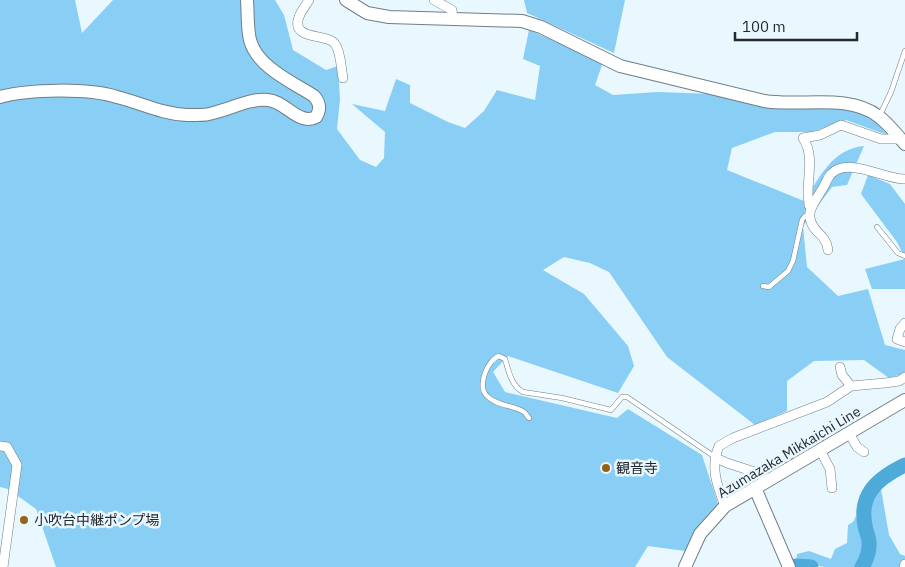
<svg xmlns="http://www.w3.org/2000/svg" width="905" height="567" font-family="'IBM Plex Sans','Noto Sans JP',sans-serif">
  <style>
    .forest { fill: #89cef5 }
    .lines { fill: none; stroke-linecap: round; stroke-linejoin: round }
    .river { stroke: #4eaad9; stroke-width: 15 }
    .lane-casing { stroke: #6f7e87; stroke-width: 5.5 }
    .street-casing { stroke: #6f7e87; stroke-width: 10 }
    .secondary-casing { stroke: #6f7e87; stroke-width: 14 }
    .lane { stroke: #fff; stroke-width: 4.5 }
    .street { stroke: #fff; stroke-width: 9 }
    .secondary { stroke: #fff; stroke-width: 12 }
    .poi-dot { fill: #946313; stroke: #e9f7ff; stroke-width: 2 }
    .labels { text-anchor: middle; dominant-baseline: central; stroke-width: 5; stroke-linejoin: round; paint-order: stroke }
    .street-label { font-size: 14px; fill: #22282c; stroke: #e9f7ff }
    .poi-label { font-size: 14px; fill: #22282c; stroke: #e9f7ff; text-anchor: start }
  </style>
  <rect width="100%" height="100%" fill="#e9f7ff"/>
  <g class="forest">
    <path d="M0 0H75L82 33 113 0H275L284 15 293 50 326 70 338 66 340 99 337 129 360 160 376 167 384 158 385 132 352 104 385 111 396 79 410 85V103L448 122 465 128 484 111 497 90 535 100 540 66 523 59 529 30 603 62 595 85 613 95 658 92 713 94 854 108 875 120 887 135 846 120 812 132H775L732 148 727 170 804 201C820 177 832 149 864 146L847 185 832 187 803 226 807 267 838 296 868 289 885 345 905 350V373L889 378 864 360 814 361 787 381V411L755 425 667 357 609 272 590 263 564 257 543 270 584 294 628 346 634 366 618 393 508 356 493 372 505 392 617 418 628 409 702 455 719 507 685 551 648 546 635 567H56L36 509 8 489 0 487Z"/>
    <path d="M524 0H625L614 53 527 13Z"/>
    <path d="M868 175 890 184 905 204V258L897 242 861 194Z"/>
    <path d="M905 259V289H872L865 269Z"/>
    <path d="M881 489 889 535 900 554 905 556V567H825L796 562 797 554 809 551 831 559 835 549 847 543 848 525 853 522 856 516 862 529 872 523 867 509 869 497Z"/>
  </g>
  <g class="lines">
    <g class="river">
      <path d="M792 567 796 566 811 567"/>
      <path d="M862 567C866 561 870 550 869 542 869 538 867 534 866 530 857 496 876 479 905 465"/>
    </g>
    <defs>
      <g id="lane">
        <path d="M880 115 891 92 905 51"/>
        <path d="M877 227 898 253 905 256"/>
        <path d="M763 286 769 287 788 271 793 261 802 220 805 216H809"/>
        <path d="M529 418C527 416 526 413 524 412 514 405 496 406 487 396 477 386 487 360 499 356L505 359C509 372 511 385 523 392L562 398 611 410 622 397H627L715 457"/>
      </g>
      <g id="street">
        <path d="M309 0C306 5 301 11 299 17 290 41 328 33 335 44 341 52 341 68 343 78"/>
        <path d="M434 0 452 10 453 18"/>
        <path d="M812 206 809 205C809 201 808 197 808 193 808 174 814 155 803 138L820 135 841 125 881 139H900"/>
        <path d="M828 250C826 233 812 233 810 218 808 208 817 199 821 191 825 186 827 178 831 174 848 156 886 180 905 179"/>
        <path d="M905 323 900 329 897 339 905 342"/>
        <path d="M840 367 842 375 851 386"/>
        <path d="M849 433 857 447 864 452"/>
        <path d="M0 446 7 447 17 465 3 567"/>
        <path d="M820 450 830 469 832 488"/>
        <path d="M716 458 727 463 761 474 766 482"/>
        <path d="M725 506C717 486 710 467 719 446L733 438 827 402 851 386 885 383 899 381 905 377"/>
        <path d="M904 567 905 564"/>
      </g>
      <g id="secondary">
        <path d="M346 0 367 13 389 17 522 21 541 27 620 66 764 101C800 107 848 93 878 116 888 123 897 135 905 144"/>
        <path d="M0 97C29 89 88 88 117 97 141 103 162 114 187 115 195 115 205 116 213 113 231 109 250 98 268 100 285 101 299 126 316 117 321 109 320 103 314 96 292 82 257 67 250 40 247 27 248 13 247 0"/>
        <path d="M755 488 789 567"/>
        <path d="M685 567 700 534 725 506 905 400"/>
      </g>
    </defs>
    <use href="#lane" class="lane-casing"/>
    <use href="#street" class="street-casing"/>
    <use href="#secondary" class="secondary-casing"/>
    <use href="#lane" class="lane"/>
    <use href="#street" class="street"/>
    <use href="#secondary" class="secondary"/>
  </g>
  <g class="poi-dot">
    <circle cx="606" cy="468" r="5"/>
    <circle cx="24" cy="520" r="5"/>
  </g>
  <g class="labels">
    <g class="street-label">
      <text transform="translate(789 452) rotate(-31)">Azumazaka Mikkaichi Line</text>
    </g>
    <g class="poi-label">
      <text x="616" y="468">観音寺</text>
      <text x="34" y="520">小吹台中継ポンプ場</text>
    </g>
  </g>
  <path d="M735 32v8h122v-8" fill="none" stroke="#22282c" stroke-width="2.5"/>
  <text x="742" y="32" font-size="15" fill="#22282c" stroke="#e9f7ff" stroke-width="4" paint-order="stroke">100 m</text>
</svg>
